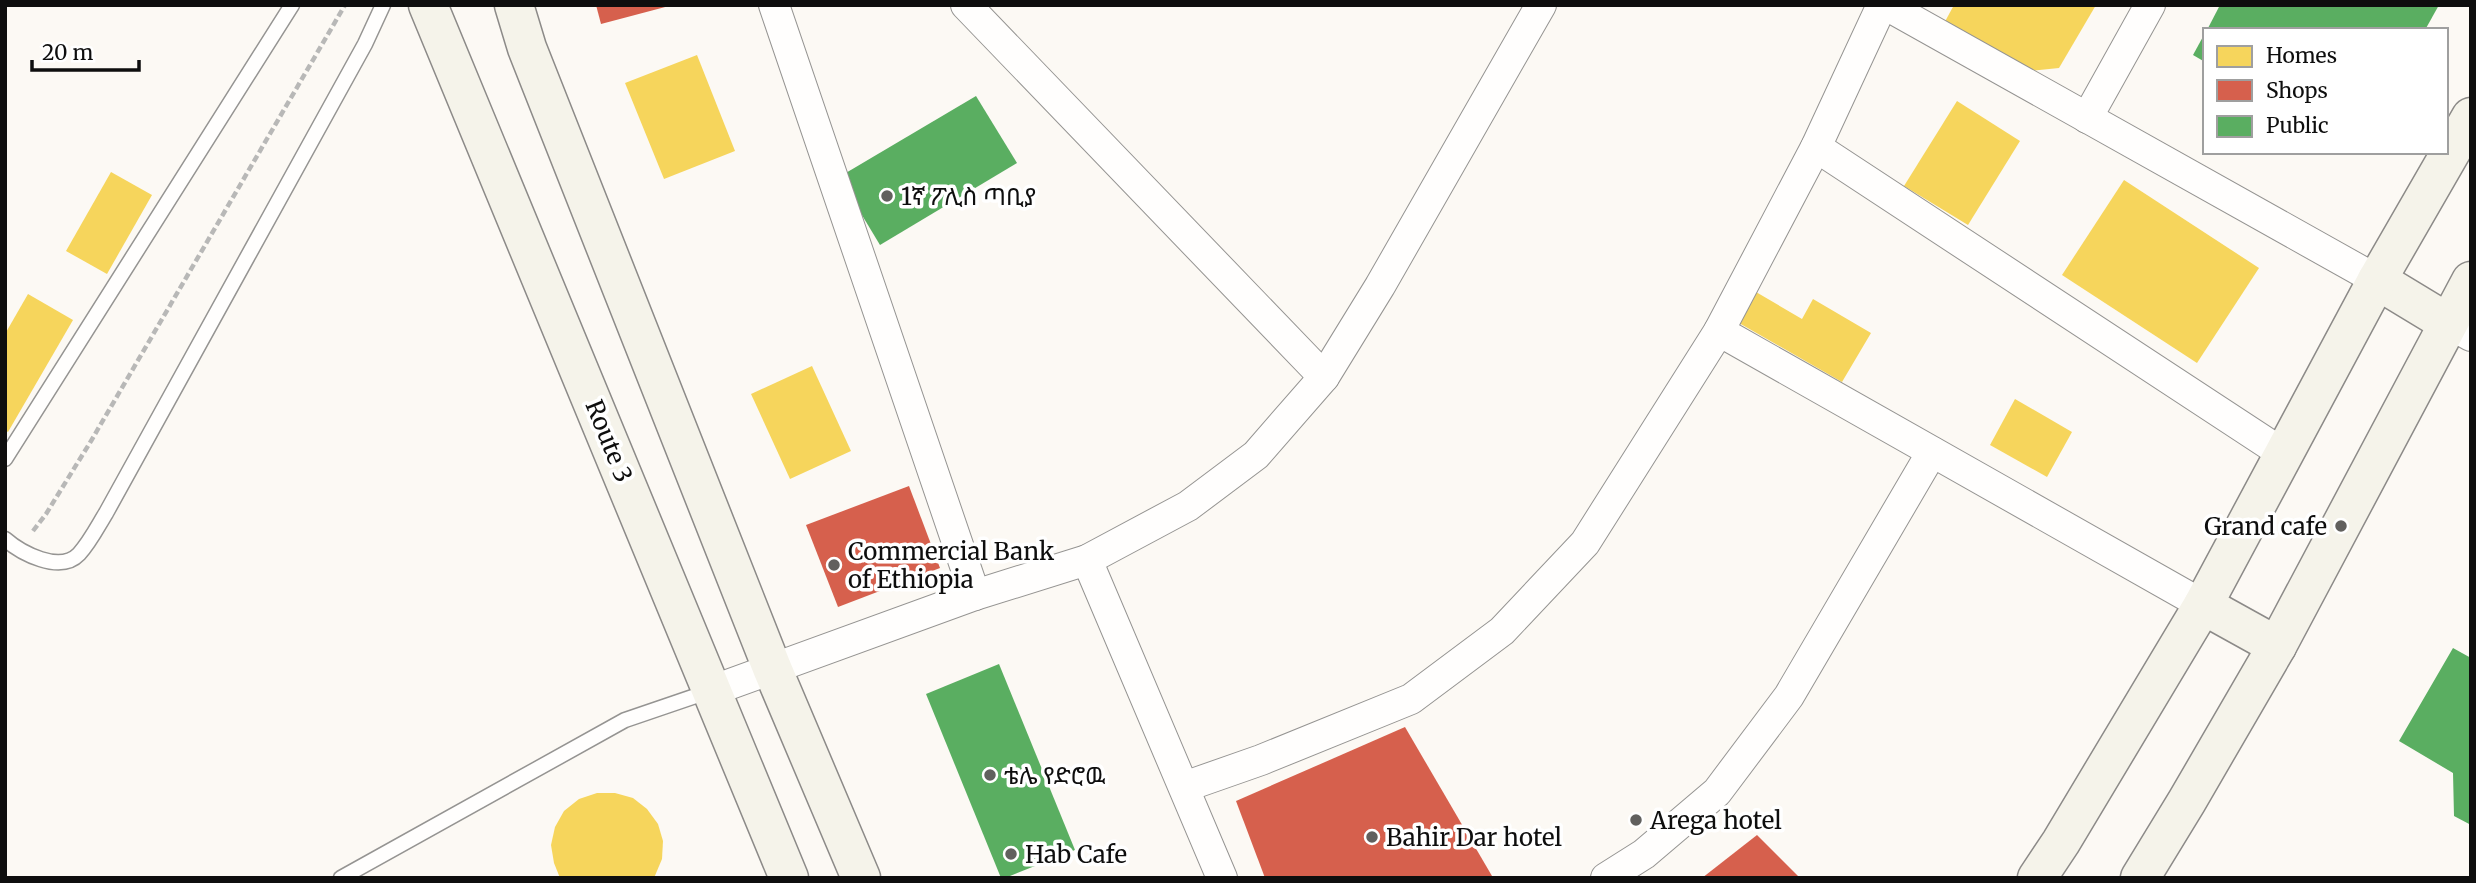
<svg xmlns="http://www.w3.org/2000/svg" width="2476" height="883" font-family="Merriweather,'Noto Sans Ethiopic',serif">
  <style>
    .homes { fill: #f6d55c }
    .shops { fill: #d6604d }
    .public { fill: #5aae61 }
    .lines { fill: none; stroke-linecap: round; stroke-linejoin: round }
    .lane-casing { stroke: #959492; stroke-width: 17 }
    .street-casing { stroke: #959492; stroke-width: 32 }
    .secondary-casing { stroke: #8c8a88; stroke-width: 41 }
    .path { stroke: #b8b8b7; stroke-width: 4.5; stroke-dasharray: 7 3.5; stroke-linecap: butt }
    .lane { stroke: #fffefd; stroke-width: 14 }
    .street { stroke: #fffefd; stroke-width: 30 }
    .secondary { stroke: #f5f3ea; stroke-width: 38 }
    .poi-dot { fill: #61605e; stroke: #fff; stroke-width: 2.5 }
    .labels { text-anchor: middle; dominant-baseline: central; stroke-width: 7; stroke-linejoin: round; paint-order: stroke }
    .poi-label { font-size: 24px; fill: #0e0e0e; stroke: #fff; text-anchor: start }
    .street-label { font-size: 24px; fill: #0e0e0e; stroke: #fff }
  </style>
  <rect width="100%" height="100%" fill="#fcf9f4"/>
  <g class="homes">
    <path d="M1954 5H2096L2059 68 2021 72 1942 27Z"/>
    <path d="M697 55 735 151 664 179 625 83Z"/>
    <path d="M1957 101 2020 141 1968 225 1904 186Z"/>
    <path d="M111 172 152 195 107 274 66 251Z"/>
    <path d="M2124 180 2259 268 2197 363 2062 275Z"/>
    <path d="M1756 292 1802 319 1813 299 1871 333 1842 382 1739 323Z"/>
    <path d="M28 294 73 320 8 432 5 430V334Z"/>
    <path d="M812 366 851 451 790 479 751 394Z"/>
    <path d="M2015 399 2072 432 2047 477 1990 445Z"/>
    <path d="M597 793H615L633 798 647 809 658 824 663 841 662 859 654 878H560L554 863 551 845 555 827 564 811 579 799Z"/>
  </g>
  <g class="shops">
    <path d="M596 5H669V6L601 24Z"/>
    <path d="M909 486 940 568 838 607 806 525Z"/>
    <path d="M1405 727 1492 876 1487 878H1265L1236 801Z"/>
    <path d="M1757 835 1800 878H1702Z"/>
  </g>
  <g class="public">
    <path d="M2220 5H2439L2425 30H2207Z"/>
    <path d="M2205 33V62L2193 55Z"/>
    <path d="M976 96 1017 163 880 245 839 177Z"/>
    <path d="M2453 648 2471 658V825L2454 816 2453 773 2399 741Z"/>
    <path d="M999 664 1075 850 1005 878H1001L926 694Z"/>
  </g>
  <g class="lines">
    <defs>
      <g id="lane">
        <path d="M5 459 292 5"/>
        <path d="M5 539C21 553 60 574 79 554 90 542 98 526 106 513L365 44 383 5"/>
        <path d="M341 878 625 720 710 691"/>
      </g>
      <g id="street">
        <path d="M774 5 975 595"/>
        <path d="M966 5 1324 377"/>
        <path d="M1886 5 2377 280"/>
        <path d="M2087 118 2150 5"/>
        <path d="M1816 147 2285 455"/>
        <path d="M2448 323 2471 336"/>
        <path d="M1719 331 2203 605"/>
        <path d="M1087 560 1222 878"/>
        <path d="M711 691 975 595 1087 560 1188 506 1256 455 1324 377 1380 286 1541 5"/>
        <path d="M1184 787 1261 760 1411 699 1502 631 1585 543 1719 331 1816 147 1882 5"/>
        <path d="M1606 878 1644 854 1717 792 1789 696 1932 452"/>
      </g>
      <g id="secondary">
        <path d="M428 5 789 878"/>
        <path d="M514 5 527 48 772 668 861 878"/>
        <path d="M2377 280 2448 323"/>
        <path d="M2203 605 2277 646"/>
        <path d="M2037 878 2061 842 2203 605 2377 280 2471 117"/>
        <path d="M2140 878 2187 801 2277 646 2471 281"/>
      </g>
    </defs>
    <use href="#lane" class="lane-casing"/>
    <use href="#street" class="street-casing"/>
    <use href="#secondary" class="secondary-casing"/>
    <path class="path" d="M33 531 46 514 91 441 345 5"/>
    <use href="#lane" class="lane"/>
    <use href="#street" class="street"/>
    <use href="#secondary" class="secondary"/>
  </g>
  <g class="poi-dot">
    <circle cx="887" cy="196" r="7"/>
    <circle cx="2341" cy="526" r="7"/>
    <circle cx="834" cy="565" r="7"/>
    <circle cx="990" cy="775" r="7"/>
    <circle cx="1636" cy="820" r="7"/>
    <circle cx="1372" cy="837" r="7"/>
    <circle cx="1011" cy="854" r="7"/>
  </g>
  <g class="labels">
    <g class="poi-label">
      <text x="901" y="196">1ኛ ፖሊስ ጣቢያ</text>
      <text x="2327" y="526" text-anchor="end">Grand cafe</text>
      <text x="848" y="551">Commercial Bank<tspan x="848" dy="28">of Ethiopia</tspan></text>
      <text x="1004" y="775">ቴሌ የድሮዉ</text>
      <text x="1650" y="820">Arega hotel</text>
      <text x="1386" y="837">Bahir Dar hotel</text>
      <text x="1025" y="854">Hab Cafe</text>
    </g>
    <g class="street-label">
      <text transform="translate(609 441) rotate(68)">Route 3</text>
    </g>
  </g>
  <rect width="2476" height="883" fill="none" stroke="#0e0e0e" stroke-width="14"/>
  <rect x="2203" y="28" width="245" height="126" fill="#ffffff" stroke="#9f9f9f" stroke-width="2"/>
  <rect x="2217" y="46" width="35" height="21" fill="#f6d55c" stroke="#9f9f9f" stroke-width="2"/>
  <text x="2266" y="63" font-size="21" fill="#0e0e0e">Homes</text>
  <rect x="2217" y="80" width="35" height="21" fill="#d6604d" stroke="#9f9f9f" stroke-width="2"/>
  <text x="2266" y="98" font-size="21" fill="#0e0e0e">Shops</text>
  <rect x="2217" y="116" width="35" height="21" fill="#5aae61" stroke="#9f9f9f" stroke-width="2"/>
  <text x="2266" y="133" font-size="21" fill="#0e0e0e">Public</text>
  <path d="M32 60v10h107v-10" fill="none" stroke="#0e0e0e" stroke-width="3.5"/>
  <text x="42" y="60" font-size="21" fill="#0e0e0e" stroke="#ffffff" stroke-width="5" paint-order="stroke">20 m</text>
</svg>
